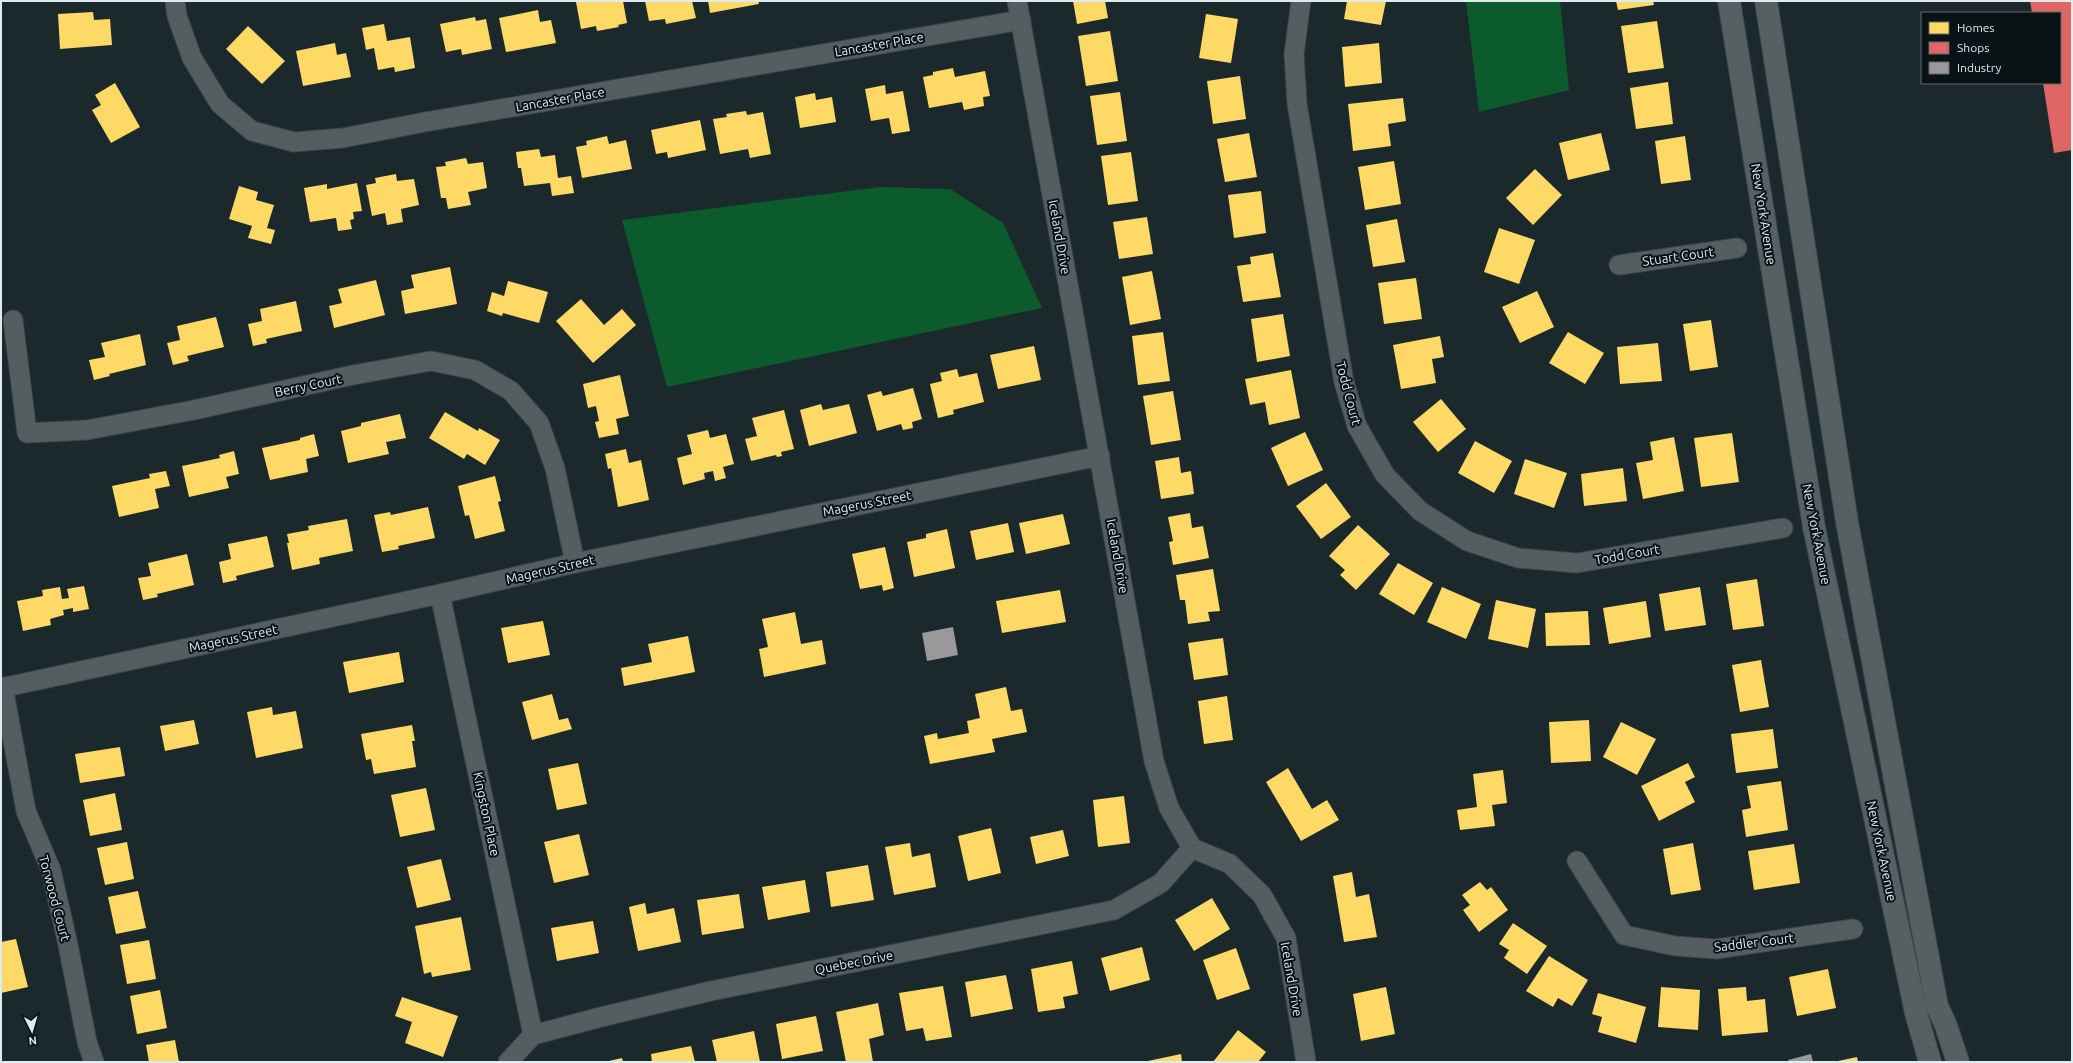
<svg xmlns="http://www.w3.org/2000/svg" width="2073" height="1063" font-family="Ubuntu,sans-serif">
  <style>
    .forest { fill: #0c5b2c }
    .homes { fill: #ffd966 }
    .shops { fill: #e06666 }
    .industry { fill: #999 }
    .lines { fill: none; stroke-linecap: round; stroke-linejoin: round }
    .street-casing { stroke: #3a4548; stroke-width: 21 }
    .secondary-casing { stroke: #3a4548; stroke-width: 24 }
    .street { stroke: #545e61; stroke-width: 19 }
    .secondary { stroke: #546062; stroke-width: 22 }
    .labels { text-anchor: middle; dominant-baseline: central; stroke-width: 4; stroke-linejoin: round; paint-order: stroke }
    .street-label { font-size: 13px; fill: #deecf0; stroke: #091316 }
  </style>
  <rect width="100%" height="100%" fill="#1b292c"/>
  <g class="forest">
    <path d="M1466 1H1560L1569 90 1479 112Z"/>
    <path d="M880 187 950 189 1003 223 1042 308 667 387 622 220Z"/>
  </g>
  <g class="homes">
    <path d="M583 1H623L627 23 618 25 619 27 597 31 596 26 581 29 576 2Z"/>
    <path d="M645 1H692L696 18 666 24 665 19 649 21Z"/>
    <path d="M708 1H758L759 4 710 13Z"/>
    <path d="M1073 1H1105L1108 18 1077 24Z"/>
    <path d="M1347 1H1386L1381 25 1344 19Z"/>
    <path d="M1616 1H1653L1654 5 1618 10Z"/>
    <path d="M538 10 540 22 551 20 556 43 506 52 499 18Z"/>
    <path d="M93 12 94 20 110 19 112 45 60 49 58 14Z"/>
    <path d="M1206 14 1238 19 1231 63 1199 58Z"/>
    <path d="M475 17 476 21 486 19 492 49 462 55 461 49 446 52 440 24Z"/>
    <path d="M1657 21 1664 68 1628 73 1621 26Z"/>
    <path d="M384 24 387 41 410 37 415 68 395 72 394 67 378 70 374 48 366 50 362 28Z"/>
    <path d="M248 26 285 61 262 84 226 49Z"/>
    <path d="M1110 31 1118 81 1086 86 1078 36Z"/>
    <path d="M335 43 337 55 346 53 351 77 303 86 296 51Z"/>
    <path d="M1379 43 1382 83 1345 87 1342 47Z"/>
    <path d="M953 68 955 77 985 71 990 96 983 97 984 106 964 110 962 102 929 108 923 77 933 75V72Z"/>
    <path d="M1240 76 1246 119 1213 124 1207 81Z"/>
    <path d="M1668 82 1673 124 1636 129 1630 88Z"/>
    <path d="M115 83 140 127 111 143 92 110 101 105 95 95Z"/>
    <path d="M885 85 886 94 903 91 910 131 892 134 889 118 871 121 865 89Z"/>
    <path d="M1120 92 1127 141 1097 145 1090 96Z"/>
    <path d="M815 93 816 100 832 97 836 122 800 128 795 97Z"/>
    <path d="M1403 98 1406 121 1388 124 1391 146 1353 151 1348 104Z"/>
    <path d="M746 111 747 115 763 112 771 154 750 158 748 149 720 154 713 119 727 117 726 114Z"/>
    <path d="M700 120 706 150 668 158 667 152 656 154 651 130Z"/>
    <path d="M1249 133 1257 177 1225 182 1217 139Z"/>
    <path d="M1601 133 1610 170 1568 180 1559 143Z"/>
    <path d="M607 136 609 144 626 140 632 169 582 178 576 147 587 145 586 141Z"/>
    <path d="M1685 136 1691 180 1661 184 1655 141Z"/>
    <path d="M539 149 541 157 555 155 558 178 571 176 574 193 552 196 550 183 524 186 521 168H518L516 152Z"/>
    <path d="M1131 152 1138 201 1108 205 1101 156Z"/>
    <path d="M466 158 468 164 483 162 487 188 468 192 471 205 448 209 446 198H441L436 167 446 166 445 162Z"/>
    <path d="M1394 161 1401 204 1365 210 1358 167Z"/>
    <path d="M1535 169 1562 195 1533 225 1506 198Z"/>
    <path d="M396 174 397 181 414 179 419 205 401 209 403 222 387 225 385 213 372 216 366 185 376 183 375 178Z"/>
    <path d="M357 183 362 211 353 212 354 219 350 220 352 229 338 231 336 218 310 222 304 188 327 184V189Z"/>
    <path d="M239 186 258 192 256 200 274 205 267 228 275 230 271 244 248 238 252 226 229 219Z"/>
    <path d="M1261 191 1266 233 1234 238 1228 195Z"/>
    <path d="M1147 217 1153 254 1119 259 1113 222Z"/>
    <path d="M1397 219 1405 262 1373 267 1366 225Z"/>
    <path d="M1499 228 1535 240 1519 284 1484 272Z"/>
    <path d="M1273 253 1281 297 1243 302 1237 266 1251 264 1250 257Z"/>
    <path d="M450 267 457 304 405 314 401 291 414 288 411 275Z"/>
    <path d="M1152 271 1161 319 1130 325 1122 277Z"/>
    <path d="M1416 278 1422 319 1384 324 1378 283Z"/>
    <path d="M376 280 385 315 334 328 329 306 342 303 338 289Z"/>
    <path d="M508 281 548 292 539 323 503 313 502 316 487 311 492 292 504 296Z"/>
    <path d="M1537 291 1554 327 1520 343 1502 307Z"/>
    <path d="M581 299 604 325 622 309 636 325 593 363 556 321Z"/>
    <path d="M296 301 302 331 266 339 267 343 253 346 248 324 262 321 260 309Z"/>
    <path d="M1283 314 1290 356 1257 362 1251 319Z"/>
    <path d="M216 317 224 347 187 356 189 361 173 365 167 343 180 340 177 326Z"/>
    <path d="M1711 320 1718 367 1690 371 1683 324Z"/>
    <path d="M1163 332 1170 381 1138 385 1132 336Z"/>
    <path d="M1568 332 1604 353 1585 384 1549 363Z"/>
    <path d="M140 334 146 365 109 374 110 376 94 380 89 360 105 357 101 343Z"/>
    <path d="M1440 336 1444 357 1432 359 1436 383 1401 389 1393 345Z"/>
    <path d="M1658 343 1662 381 1620 384 1617 347Z"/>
    <path d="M1034 346 1041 380 998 389 990 355Z"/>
    <path d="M957 369 959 377 977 373 984 402 953 410 954 414 938 418 930 384 942 381 940 373Z"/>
    <path d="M1291 370 1300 418 1269 425 1265 402 1250 405 1245 379Z"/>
    <path d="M620 375 629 416 616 419 619 434 599 438 595 422 599 421 596 406 588 408 583 384Z"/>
    <path d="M913 388 922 419 912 422 913 428 903 430 901 424 877 431 867 395 881 391 883 396Z"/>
    <path d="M1173 391 1181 440 1151 445 1143 396Z"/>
    <path d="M1441 399 1466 429 1438 452 1413 422Z"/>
    <path d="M821 404 823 410 849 404 857 433 809 446 800 410Z"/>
    <path d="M784 410 794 449 781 452 782 456 777 457 776 455 751 461 745 439 757 436 752 418Z"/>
    <path d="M445 412 478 431 479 428 500 440 485 465 467 454 464 459 429 438Z"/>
    <path d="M400 414 406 438 386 442 389 454 348 463 341 431 361 426V423Z"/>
    <path d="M708 430 710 438 726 434 734 464 723 467 726 478 715 481 713 471 704 473 705 479 683 485 677 458 692 454 687 435Z"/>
    <path d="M1305 432 1323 470 1288 486 1271 448Z"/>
    <path d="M1732 433 1739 482 1701 487 1694 438Z"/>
    <path d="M314 434 319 456 306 459 308 472 270 480 262 448 300 440V438Z"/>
    <path d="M1674 437 1684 491 1643 499 1636 463 1653 460 1650 442Z"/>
    <path d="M1475 441 1512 461 1494 493 1458 473Z"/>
    <path d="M626 449 629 463 641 460 649 500 618 507 611 468 608 469 605 454Z"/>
    <path d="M234 451 239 474 226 477 229 488 189 497 182 466 220 458 219 455Z"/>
    <path d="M1179 457 1181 473 1191 471 1194 494 1161 499 1155 461Z"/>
    <path d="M1525 459 1567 473 1554 508 1514 494Z"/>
    <path d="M1623 468 1627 501 1584 506 1581 474Z"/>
    <path d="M166 471 170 486 155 489 159 508 119 517 112 486 150 478 149 474Z"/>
    <path d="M495 476 501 501 498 502 505 531 475 539 469 515 465 516 458 486Z"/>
    <path d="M1326 483 1351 517 1321 539 1296 506Z"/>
    <path d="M428 507 435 538 398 546 399 549 382 552 374 515 390 512 391 515Z"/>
    <path d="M1190 513 1192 528 1203 526 1209 558 1173 565 1169 542 1173 541 1168 517Z"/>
    <path d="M1063 514 1070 544 1026 554 1019 523Z"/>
    <path d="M347 519 353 551 319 558 320 564 292 570 287 543H289L287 534 309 530 308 526Z"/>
    <path d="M1008 523 1014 552 976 560 970 531Z"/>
    <path d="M1358 525 1390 554 1356 590 1340 575 1345 570 1329 556Z"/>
    <path d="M947 529 955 568 914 577 907 542 926 538V534Z"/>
    <path d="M267 536 274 567 236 576 237 580 223 583 219 562 231 559 228 544Z"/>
    <path d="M885 547 894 588 883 591 882 585 860 589 852 554Z"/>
    <path d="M187 554 194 585 157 594 158 597 143 600 138 578 151 576 148 563Z"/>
    <path d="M1398 563 1433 583 1414 615 1379 594Z"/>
    <path d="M1213 569 1220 611 1208 612 1210 621 1188 624 1185 600H1180L1176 575Z"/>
    <path d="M1757 579 1764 626 1733 630 1726 584Z"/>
    <path d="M84 586 89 609 73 612V608L63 610 64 615 50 619 51 625 23 631 17 601 43 596 42 590 60 587 62 599 69 598 67 589Z"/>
    <path d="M1442 587 1481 604 1466 639 1427 622Z"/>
    <path d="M1700 587 1706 625 1665 631 1659 594Z"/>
    <path d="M1060 590 1066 622 1002 633 996 601Z"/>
    <path d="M1496 600 1536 609 1528 648 1488 639Z"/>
    <path d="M1646 601 1651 637 1609 644 1603 608Z"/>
    <path d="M1588 611 1590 645 1546 646 1545 613Z"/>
    <path d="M795 612 801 644 822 640 826 664 764 677 759 649 768 647 762 619Z"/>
    <path d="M543 621 550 655 508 663 501 628Z"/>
    <path d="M688 636 695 672 624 686 621 668 652 662 648 644Z"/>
    <path d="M1223 638 1228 675 1194 680 1188 643Z"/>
    <path d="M399 652 404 682 349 693 343 662Z"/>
    <path d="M1761 660 1769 707 1740 712 1732 665Z"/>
    <path d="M1006 687 1011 711 1022 709 1027 732 992 739 995 752 930 764 924 736 937 733 938 739 969 733 967 721 980 718 975 694Z"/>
    <path d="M552 694 559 720 568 718 572 729 532 740 522 702Z"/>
    <path d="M1227 696 1233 740 1204 744 1198 701Z"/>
    <path d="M272 707 273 715 296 711 303 748 256 758 247 712Z"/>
    <path d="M194 720 199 744 165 751 160 726Z"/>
    <path d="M1589 720 1591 761 1551 763 1549 722Z"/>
    <path d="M1621 722 1656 739 1637 775 1603 757Z"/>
    <path d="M412 725 415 741H412L416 767 374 774 371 759 366 760 361 734Z"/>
    <path d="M1773 729 1778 768 1736 773 1731 734Z"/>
    <path d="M120 747 125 776 80 783 75 754Z"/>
    <path d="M578 763 587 804 557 810 548 769Z"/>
    <path d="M1688 763 1695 777 1685 782 1695 802 1659 821 1641 786Z"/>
    <path d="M1288 768 1312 809 1327 800 1339 820 1301 841 1266 782Z"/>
    <path d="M1503 770 1507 803 1492 805 1495 826 1460 830 1457 810 1477 807 1473 774Z"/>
    <path d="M1781 781 1788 830 1746 837 1742 810 1751 808 1747 786Z"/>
    <path d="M426 788 435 830 400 837 391 795Z"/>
    <path d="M115 793 122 830 90 836 83 800Z"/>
    <path d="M1124 796 1130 843 1098 847 1093 800Z"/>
    <path d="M991 828 1001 873 968 881 958 836Z"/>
    <path d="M1063 830 1069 856 1036 864 1030 837Z"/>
    <path d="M579 834 589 875 554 883 544 842Z"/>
    <path d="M127 842 134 879 105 885 97 848Z"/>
    <path d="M910 843 912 857 930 853 936 887 894 895 885 847Z"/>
    <path d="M1693 843 1701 890 1671 895 1663 849Z"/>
    <path d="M1794 844 1800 883 1754 890 1748 851Z"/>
    <path d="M441 859 451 900 417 908 407 867Z"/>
    <path d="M868 865 874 900 831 907 826 872Z"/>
    <path d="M1352 872 1356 897 1369 894 1377 937 1344 942 1333 876Z"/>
    <path d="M805 880 810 912 768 920 762 887Z"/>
    <path d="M1480 882 1487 890 1491 887 1508 910 1479 932 1463 910 1470 905 1462 895Z"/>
    <path d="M138 891 146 928 116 934 108 897Z"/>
    <path d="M739 894 744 928 702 935 697 900Z"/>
    <path d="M1212 898 1230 929 1194 951 1175 920Z"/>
    <path d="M645 903 647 914 674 908 681 942 638 951 629 907Z"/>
    <path d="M461 917 471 970 432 977 431 972 424 974 415 926Z"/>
    <path d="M593 921 599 953 557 961 551 928Z"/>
    <path d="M1513 923 1547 946 1527 974 1504 958 1509 950 1499 944Z"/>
    <path d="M16 939 28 987 1 993V942Z"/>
    <path d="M149 940 156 979 127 984 120 945Z"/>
    <path d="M1142 947 1150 980 1110 991 1101 958Z"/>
    <path d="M1236 948 1250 989 1217 1000 1203 960Z"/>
    <path d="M1549 956 1588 980 1572 1006 1558 998 1553 1007 1526 991Z"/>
    <path d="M1072 961 1078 994 1063 997 1065 1008 1038 1012 1031 969Z"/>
    <path d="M1828 969 1836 1008 1797 1016 1789 977Z"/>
    <path d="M1006 975 1013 1009 971 1017 965 982Z"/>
    <path d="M943 986 952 1037 926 1041 923 1028 906 1031 899 993Z"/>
    <path d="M1386 987 1395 1034 1361 1041 1353 994Z"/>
    <path d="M1661 987 1700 990 1698 1030 1658 1027Z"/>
    <path d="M1746 987 1747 1001 1765 999 1768 1032 1722 1036 1718 989Z"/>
    <path d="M160 990 167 1028 137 1034 130 996Z"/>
    <path d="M1598 993 1646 1007 1636 1043 1598 1032 1602 1017 1592 1014Z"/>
    <path d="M402 997 458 1016 443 1057 405 1043 412 1022 395 1016Z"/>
    <path d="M878 1003 884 1035 869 1039 873 1062H846L836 1012Z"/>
    <path d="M816 1016 823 1051 782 1059 776 1024Z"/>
    <path d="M1238 1030 1266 1052 1258 1062H1213Z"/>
    <path d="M754 1031 760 1062H717L712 1040Z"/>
    <path d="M175 1040 179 1062H149L146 1045Z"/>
    <path d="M691 1046 695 1062H652L651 1054Z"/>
    <path d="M1181 1054 1182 1062H1148V1061Z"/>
    <path d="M1857 1057 1858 1062H1838V1061Z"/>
    <path d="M622 1058 623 1062H609V1061Z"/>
  </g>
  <path class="shops" d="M2030 1H2072V150L2054 153 2043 83H2060V13H2032Z"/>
  <g class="industry">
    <path d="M953 627 958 655 927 661 922 633Z"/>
    <path d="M1811 1054 1813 1062H1789L1788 1060Z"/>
  </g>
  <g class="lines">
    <defs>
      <g id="street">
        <path d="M175 1 177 16 192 58 220 104 252 131 294 142 343 138 425 122 1021 20"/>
        <path d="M1017 1 1154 761 1169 808 1192 848 1230 864 1262 895 1286 938 1306 1062"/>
        <path d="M1301 1 1294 54 1297 104 1344 382 1357 426 1385 475 1420 511 1467 541 1518 558 1577 563 1783 528"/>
        <path d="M1619 265 1737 248"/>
        <path d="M13 320 27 433 87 430 194 410 353 375 431 361 475 370 511 391 539 423 555 468 575 563"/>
        <path d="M440 594 533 1035"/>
        <path d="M3 687 26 811 51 870 67 940 87 1042 94 1062"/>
        <path d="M1 688 440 594 575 563 1100 456"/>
        <path d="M1577 861 1624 935 1675 946 1716 949 1853 929"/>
        <path d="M508 1062 533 1035 601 1017 711 991 1114 910 1161 883 1192 848"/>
      </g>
      <g id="secondary">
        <path d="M1729 1 1814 527 1916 1013 1930 1062"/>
        <path d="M1766 1 1847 522 1937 1006 1945 1023 1958 1062"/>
      </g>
    </defs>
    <use href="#street" class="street-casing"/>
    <use href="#secondary" class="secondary-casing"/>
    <use href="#street" class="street"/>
    <use href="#secondary" class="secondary"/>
  </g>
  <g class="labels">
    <g class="street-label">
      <text transform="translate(879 44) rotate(-10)">Lancaster Place</text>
      <text transform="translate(560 99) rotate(-10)">Lancaster Place</text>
      <text transform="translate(1764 214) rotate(81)">New York Avenue</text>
      <text transform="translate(1060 237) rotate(80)">Iceland Drive</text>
      <text transform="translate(1678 256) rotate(-8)">Stuart Court</text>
      <text transform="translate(308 385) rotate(-12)">Berry Court</text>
      <text transform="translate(1349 393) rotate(75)">Todd Court</text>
      <text transform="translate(867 503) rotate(-11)">Magerus Street</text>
      <text transform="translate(1817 534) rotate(79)">New York Avenue</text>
      <text transform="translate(1627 554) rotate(-10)">Todd Court</text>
      <text transform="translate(1118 556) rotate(80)">Iceland Drive</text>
      <text transform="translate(550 569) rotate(-13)">Magerus Street</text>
      <text transform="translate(233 638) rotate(-12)">Magerus Street</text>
      <text transform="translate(487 814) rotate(78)">Kingston Place</text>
      <text transform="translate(1882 851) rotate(78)">New York Avenue</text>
      <text transform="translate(55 898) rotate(75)">Torwood Court</text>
      <text transform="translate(1754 942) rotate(-7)">Saddler Court</text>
      <text transform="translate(854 962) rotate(-11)">Quebec Drive</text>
      <text transform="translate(1292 979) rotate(80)">Iceland Drive</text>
    </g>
  </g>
  <rect width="2073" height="1063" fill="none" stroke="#deecf0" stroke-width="4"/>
  <rect x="1921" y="12" width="140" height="72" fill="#091316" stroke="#5e6a6d"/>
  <rect x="1929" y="22" width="20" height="12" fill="#ffd966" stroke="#5e6a6d"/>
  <text x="1957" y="32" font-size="12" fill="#deecf0">Homes</text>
  <rect x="1929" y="42" width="20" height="12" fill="#e06666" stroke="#5e6a6d"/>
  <text x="1957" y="52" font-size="12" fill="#deecf0">Shops</text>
  <rect x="1929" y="62" width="20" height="12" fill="#999999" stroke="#5e6a6d"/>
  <text x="1957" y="72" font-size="12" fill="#deecf0">Industry</text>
  <g transform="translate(32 1031) rotate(175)" stroke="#091316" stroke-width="3" paint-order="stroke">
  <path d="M0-3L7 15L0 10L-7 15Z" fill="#deecf0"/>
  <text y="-6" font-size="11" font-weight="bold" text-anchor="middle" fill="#deecf0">N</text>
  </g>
</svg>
